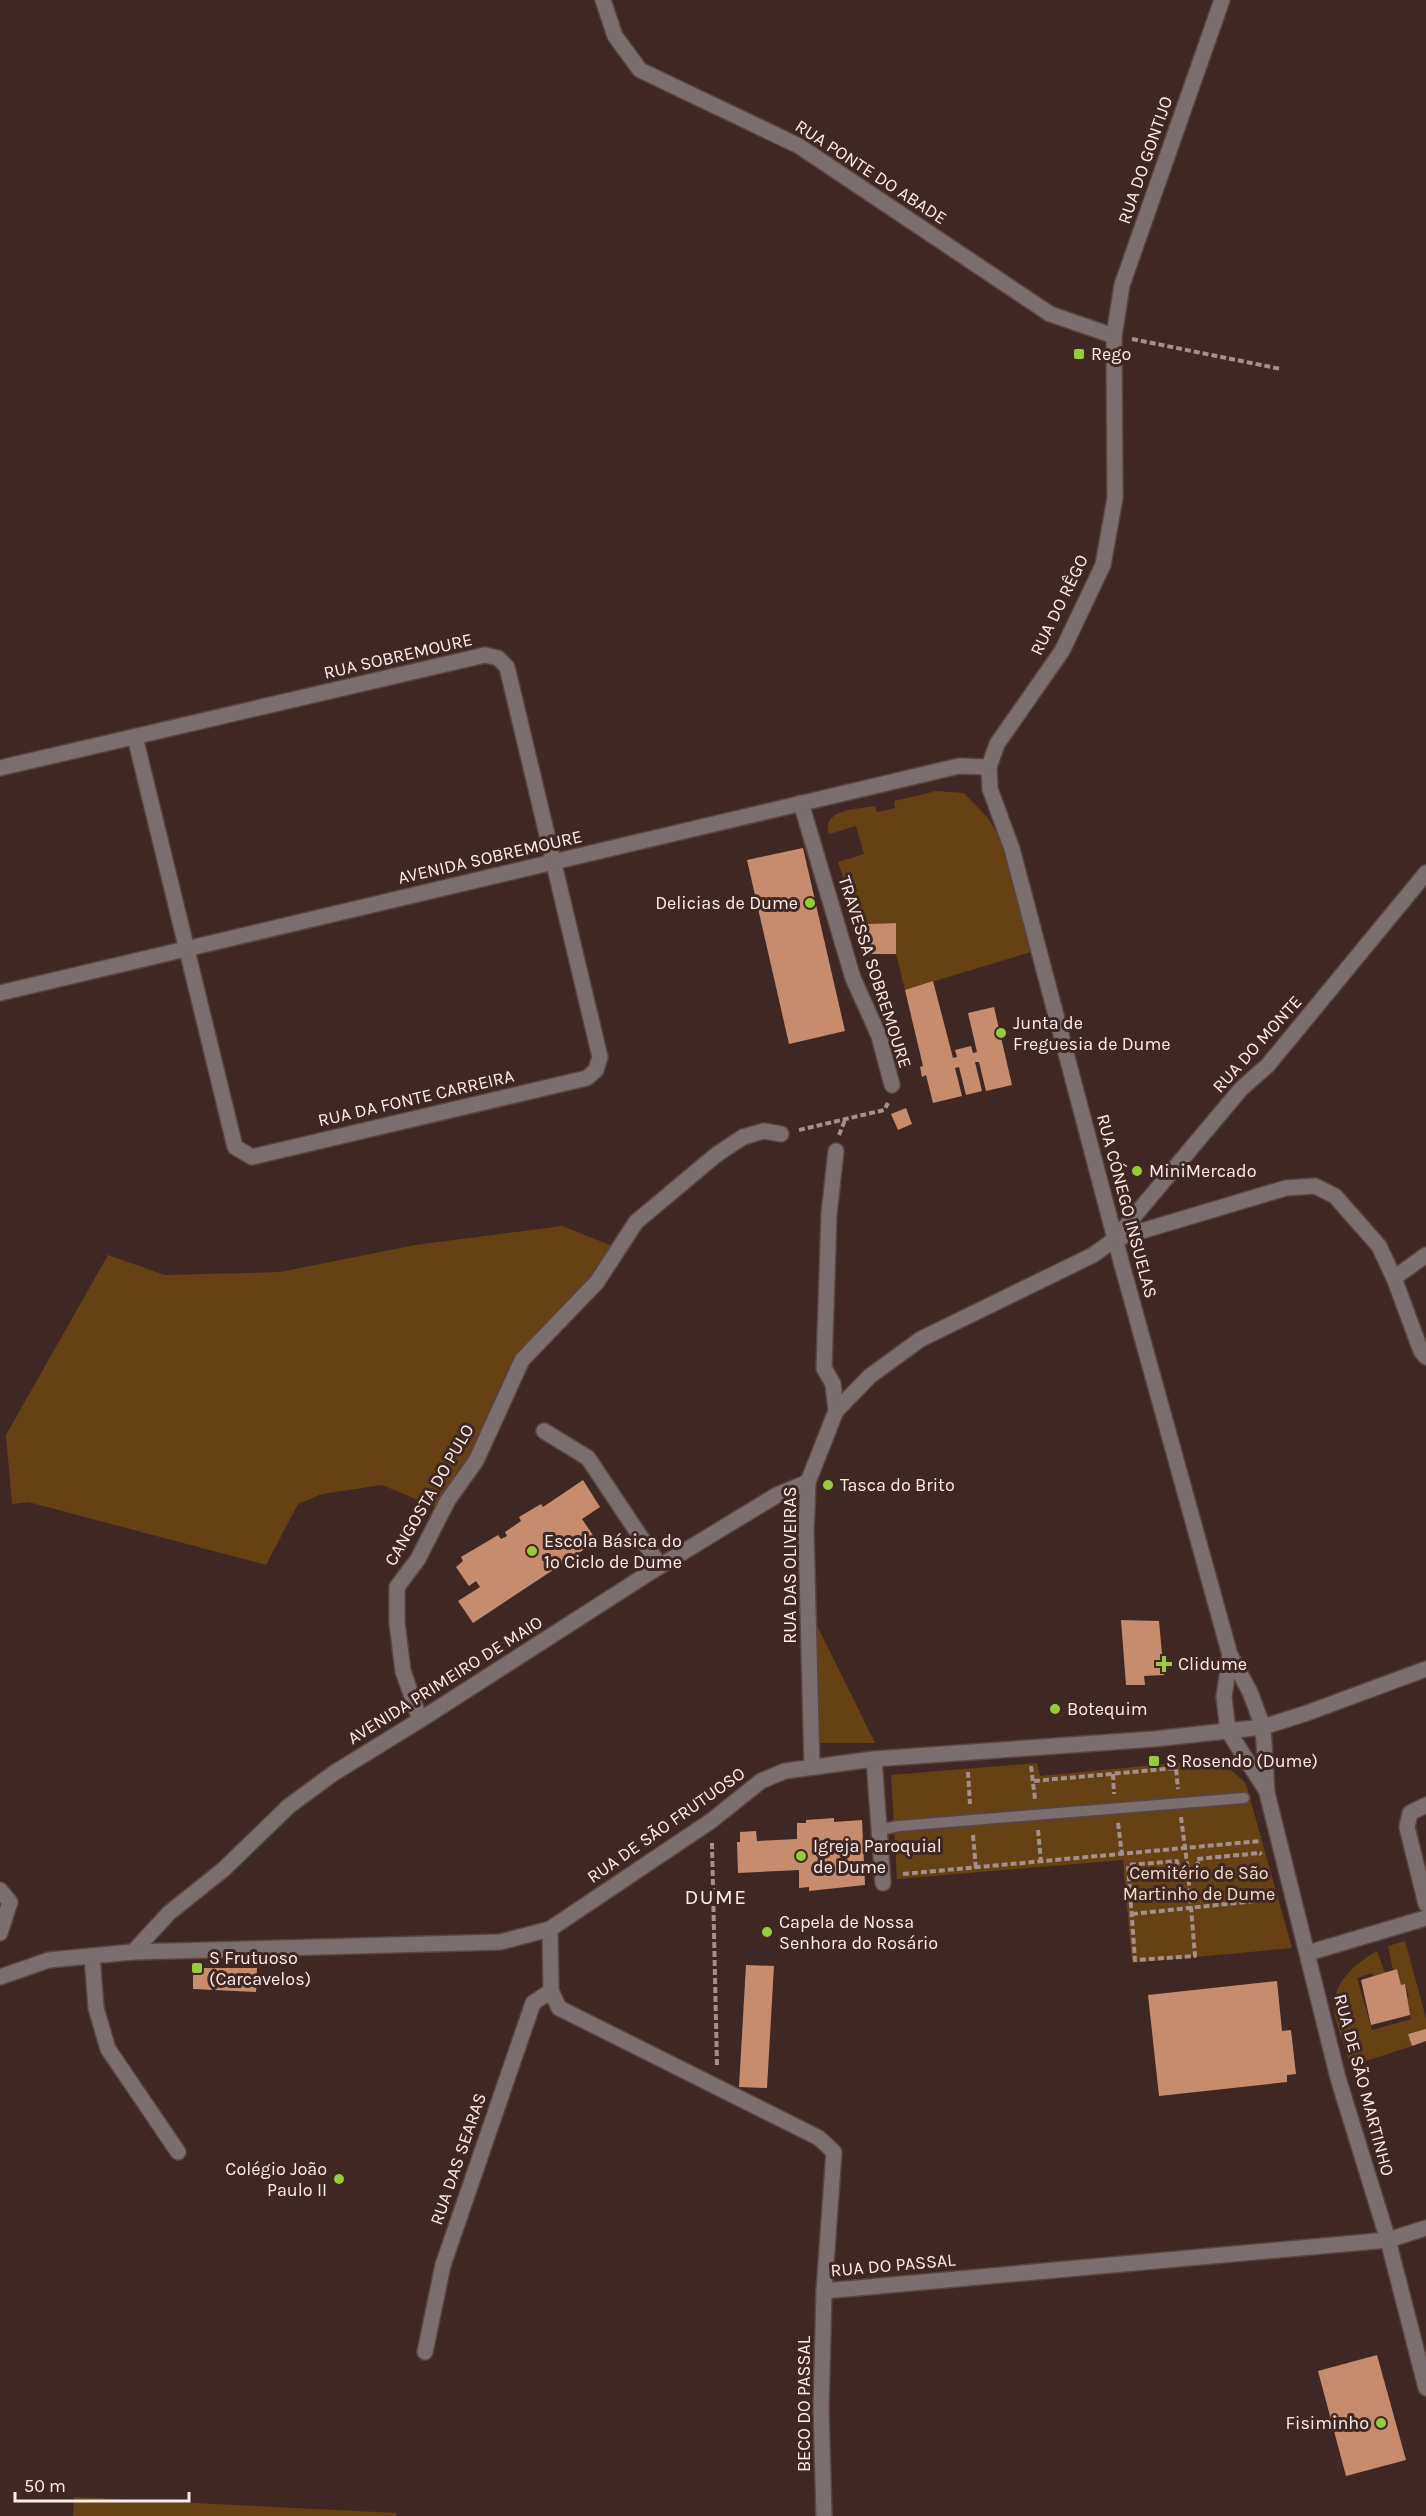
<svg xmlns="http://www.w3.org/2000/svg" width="1426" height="2516" font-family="Karla,sans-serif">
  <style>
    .green { fill: #654113 }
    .building { fill: #c68c6d }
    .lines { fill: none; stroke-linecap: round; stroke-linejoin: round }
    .service-casing { stroke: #5a4440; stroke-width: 14 }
    .minor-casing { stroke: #5a4440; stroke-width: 18 }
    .tertiary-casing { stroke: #5a4440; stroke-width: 18 }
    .path { stroke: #a3908c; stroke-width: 4; stroke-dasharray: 6 3; stroke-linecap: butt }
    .service { stroke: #7b6e6f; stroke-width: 10 }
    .minor { stroke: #7b6e6f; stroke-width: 15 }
    .tertiary { stroke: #7b6e6f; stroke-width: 15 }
    .poi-dot { fill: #96cc39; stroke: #3f2824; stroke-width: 2 }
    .labels { text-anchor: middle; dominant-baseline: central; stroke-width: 6; stroke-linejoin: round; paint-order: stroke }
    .street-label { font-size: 18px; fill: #feeeeb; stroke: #3f2824 }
    .poi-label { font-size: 18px; fill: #feeeeb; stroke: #3f2824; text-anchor: start }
    .park-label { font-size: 18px; fill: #f7dec3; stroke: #3f2824 }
    .quarter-label { font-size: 21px; letter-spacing: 1.5px; fill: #feeeeb; stroke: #3f2824 }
  </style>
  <rect width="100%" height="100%" fill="#3f2824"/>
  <g class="green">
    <path d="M936 791 964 793 988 818 1000 838 1031 952 905 990 896 954V923L867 924V949L838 862 864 854 856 826 829 834C821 809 858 809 875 806L877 812 895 808 894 801Z"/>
    <path d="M562 1226 615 1247 594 1280 535 1339 470 1457 435 1507 382 1485 322 1494 298 1504 266 1565 28 1502 12 1504 6 1435 108 1255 165 1275 280 1272 415 1245Z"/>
    <path d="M808 1607 875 1743H812Z"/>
    <path d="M1197 1761C1221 1762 1229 1766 1246 1784L1292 1948 1132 1963 1123 1860 897 1879 891 1775 1037 1763 1040 1776Z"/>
    <path d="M1405 1941 1426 2018V2029L1409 2034 1412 2046 1351 2066C1347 2051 1334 2021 1334 2008 1333 1982 1357 1962 1377 1951L1385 1973 1373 1976 1372 1973 1357 1978 1372 2030 1411 2019 1406 1999 1409 1998 1405 1985H1401L1397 1969 1393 1970 1388 1946Z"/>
    <path d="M74 2497 397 2513 396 2516H73Z"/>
  </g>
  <g class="building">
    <path d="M803 848 845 1031 789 1044 747 860Z"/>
    <path d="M896 923V954H867V924Z"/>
    <path d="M933 981 953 1058 957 1057 955 1050 971 1046 973 1053 977 1052 968 1013 994 1007 1012 1085 986 1091 979 1062H975L982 1091 966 1095 959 1067 955 1068 962 1096 933 1103 926 1075 922 1077 920 1067 923 1066 905 990Z"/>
    <path d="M906 1108 912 1124 898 1130 891 1114Z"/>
    <path d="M583 1480 600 1507 582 1519 597 1541 473 1623 458 1601 480 1587 476 1581 469 1586 456 1567 463 1561 461 1557 498 1535 501 1539 507 1536 505 1532 521 1521 519 1517 541 1504 543 1507Z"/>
    <path d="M1121 1620 1159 1621 1164 1675 1144 1676 1145 1685H1126Z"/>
    <path d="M834 1818V1822L862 1820 865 1885 809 1891V1887L799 1888V1870L738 1873 737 1842H740V1832L756 1831 757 1841 797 1839V1823H806V1820Z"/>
    <path d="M746 1965 774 1966 767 2088 739 2087Z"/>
    <path d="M193 1968H257L256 1992 193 1989Z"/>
    <path d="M1397 1969 1401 1985 1405 1984 1410 2015 1371 2025 1361 1980Z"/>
    <path d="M1277 1981 1282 2031 1291 2030 1296 2074 1287 2075V2082L1159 2096 1148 1995Z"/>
    <path d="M1426 2029V2041L1412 2046 1408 2034Z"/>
    <path d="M1377 2355 1406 2460 1346 2476 1318 2371Z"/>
  </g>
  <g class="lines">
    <defs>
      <path id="service" d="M879 1830 899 1826 1244 1798"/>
      <g id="minor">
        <path d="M603 0 615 36 640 70 799 146 1050 314 1114 336"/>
        <path d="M1222 0 1122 285 1114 336 1115 498 1103 565 1062 651 997 744 989 767 990 789 1012 849 1122 1265 1230 1655 1250 1692 1263 1727 1267 1793 1338 2078 1388 2240 1426 2388"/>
        <path d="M0 768 485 655 498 658 507 667 600 1057 596 1070 587 1078 252 1157 235 1147 135 737"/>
        <path d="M801 803 853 978 879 1036 892 1085"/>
        <path d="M0 993 959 766 989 767"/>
        <path d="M1115 1239 1286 1188 1315 1186 1335 1196 1379 1246 1394 1278 1421 1351 1426 1357"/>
        <path d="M1394 1278 1426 1255"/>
        <path d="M836 1411 833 1384 824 1368 829 1214 836 1151"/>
        <path d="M544 1431 588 1458 660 1566"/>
        <path d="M1230 1655 1224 1697 1228 1731 1266 1790"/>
        <path d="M420 1720 403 1671 397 1623V1587L418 1559 448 1500 476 1461 522 1360 597 1282 636 1222 716 1155 743 1137 764 1131 781 1134"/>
        <path d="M874 1759 883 1883"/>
        <path d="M812 1766 806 1532 808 1482 836 1411 870 1376 921 1339 1093 1255 1115 1239 1241 1089 1268 1065 1426 873"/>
        <path d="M1426 1805 1410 1813 1407 1827 1426 1904"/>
        <path d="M0 1890 10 1902 0 1933"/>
        <path d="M550 1929 551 1991 559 2008 819 2138 834 2152 824 2291 821 2409 824 2516"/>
        <path d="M133 1952 169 1913 224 1869 289 1806 334 1773 420 1720 660 1566 777 1495 808 1482"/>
        <path d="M1308 1953 1426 1918"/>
        <path d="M92 1956 96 2008 108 2049 178 2152"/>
        <path d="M824 2291 1388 2240 1426 2228"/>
        <path d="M425 2352 443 2265 533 2003 551 1991"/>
      </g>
      <path id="tertiary" d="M0 1977 49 1960 133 1952 500 1942 550 1929 711 1821 761 1781 785 1771 874 1759 1154 1739 1263 1727 1307 1713 1426 1669"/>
    </defs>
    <use href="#service" class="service-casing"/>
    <use href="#minor" class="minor-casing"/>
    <use href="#tertiary" class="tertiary-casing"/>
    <g class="path">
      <path d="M1132 339 1281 369"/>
      <path d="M799 1130 884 1110 888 1103"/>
      <path d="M839 1135 845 1120"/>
      <path d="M1031 1766 1035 1799"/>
      <path d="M968 1772 970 1804"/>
      <path d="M1113 1774 1114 1794"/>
      <path d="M1034 1781 1176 1768 1178 1789"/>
      <path d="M1181 1817 1188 1871 1195 1956 1135 1960 1128 1865 1177 1861 1179 1872 1199 1870 1197 1859 1260 1853 1261 1855"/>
      <path d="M1118 1823 1122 1855"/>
      <path d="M1038 1830 1041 1862"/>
      <path d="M973 1835 976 1869"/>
      <path d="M712 1843 717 2066"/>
      <path d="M903 1874 1260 1841"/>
      <path d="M1132 1914 1274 1899"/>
    </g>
    <use href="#service" class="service"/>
    <use href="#minor" class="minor"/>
    <use href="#tertiary" class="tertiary"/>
  </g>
  <g class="poi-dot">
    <rect x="1073" y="348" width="12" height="12" rx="3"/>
    <circle cx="810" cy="903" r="6"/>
    <circle cx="1001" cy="1033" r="6"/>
    <circle cx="1137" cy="1171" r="6"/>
    <circle cx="828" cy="1485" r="6"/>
    <circle cx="532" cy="1551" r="6"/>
    <path d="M1161 1655h6v6h6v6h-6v6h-6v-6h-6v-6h6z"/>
    <circle cx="1055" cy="1709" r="6"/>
    <rect x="1148" y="1755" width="12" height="12" rx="3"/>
    <circle cx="801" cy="1856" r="6"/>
    <circle cx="767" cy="1932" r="6"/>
    <rect x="191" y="1962" width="12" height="12" rx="3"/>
    <circle cx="339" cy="2179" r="6"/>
    <circle cx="1381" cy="2423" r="6"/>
  </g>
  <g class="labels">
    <g class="street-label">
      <text transform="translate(1145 160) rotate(-71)">RUA DO GONTIJO</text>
      <text transform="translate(871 172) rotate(33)">RUA PONTE DO ABADE</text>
      <text transform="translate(1059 605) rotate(-64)">RUA DO RÊGO</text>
      <text transform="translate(398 656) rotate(-13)">RUA SOBREMOURE</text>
      <text transform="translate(490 857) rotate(-13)">AVENIDA SOBREMOURE</text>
      <text transform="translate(875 972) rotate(72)">TRAVESSA SOBREMOURE</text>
      <text transform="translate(1257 1044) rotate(-48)">RUA DO MONTE</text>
      <text transform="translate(416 1098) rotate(-13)">RUA DA FONTE CARREIRA</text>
      <text transform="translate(1127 1206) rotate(75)">RUA CÓNEGO INSUELAS</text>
      <text transform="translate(429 1495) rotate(-60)">CANGOSTA DO PULO</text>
      <text transform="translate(790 1565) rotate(-90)">RUA DAS OLIVEIRAS</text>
      <text transform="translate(445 1680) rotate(-32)">AVENIDA PRIMEIRO DE MAIO</text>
      <text transform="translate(666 1825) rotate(-35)">RUA DE SÃO FRUTUOSO</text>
      <text transform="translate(1364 2085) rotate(75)">RUA DE SÃO MARTINHO</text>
      <text transform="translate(458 2159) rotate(-71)">RUA DAS SEARAS</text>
      <text transform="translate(893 2265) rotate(-5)">RUA DO PASSAL</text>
      <text transform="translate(804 2404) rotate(-90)">BECO DO PASSAL</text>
    </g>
    <g class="poi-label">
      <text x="1091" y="354">Rego</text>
      <text x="798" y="903" text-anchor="end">Delicias de Dume</text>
      <text x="1013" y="1023">Junta de<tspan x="1013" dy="21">Freguesia de Dume</tspan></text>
      <text x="1149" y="1171">MiniMercado</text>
      <text x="840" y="1485">Tasca do Brito</text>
      <text x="544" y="1541">Escola Básica do<tspan x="544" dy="21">1º Ciclo de Dume</tspan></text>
      <text x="1178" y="1664">Clidume</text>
      <text x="1067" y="1709">Botequim</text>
      <text x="1166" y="1761">S Rosendo (Dume)</text>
      <text x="813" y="1846">Igreja Paroquial<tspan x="813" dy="21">de Dume</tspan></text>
      <text x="779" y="1922">Capela de Nossa<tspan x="779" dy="21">Senhora do Rosário</tspan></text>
      <text x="209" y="1958">S Frutuoso<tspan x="209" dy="21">(Carcavelos)</tspan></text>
      <text x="327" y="2169" text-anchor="end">Colégio João<tspan x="327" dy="21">Paulo II</tspan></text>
      <text x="1369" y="2423" text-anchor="end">Fisiminho</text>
    </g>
    <g class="park-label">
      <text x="1199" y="1873">Cemitério de São<tspan x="1199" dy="21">Martinho de Dume</tspan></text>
    </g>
    <g class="quarter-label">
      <text x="716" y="1897">DUME</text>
    </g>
  </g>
  <path d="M15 2492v9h174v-9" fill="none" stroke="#feeeeb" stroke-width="3"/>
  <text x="24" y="2492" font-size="18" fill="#feeeeb" stroke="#3f2824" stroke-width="4.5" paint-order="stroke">50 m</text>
</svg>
